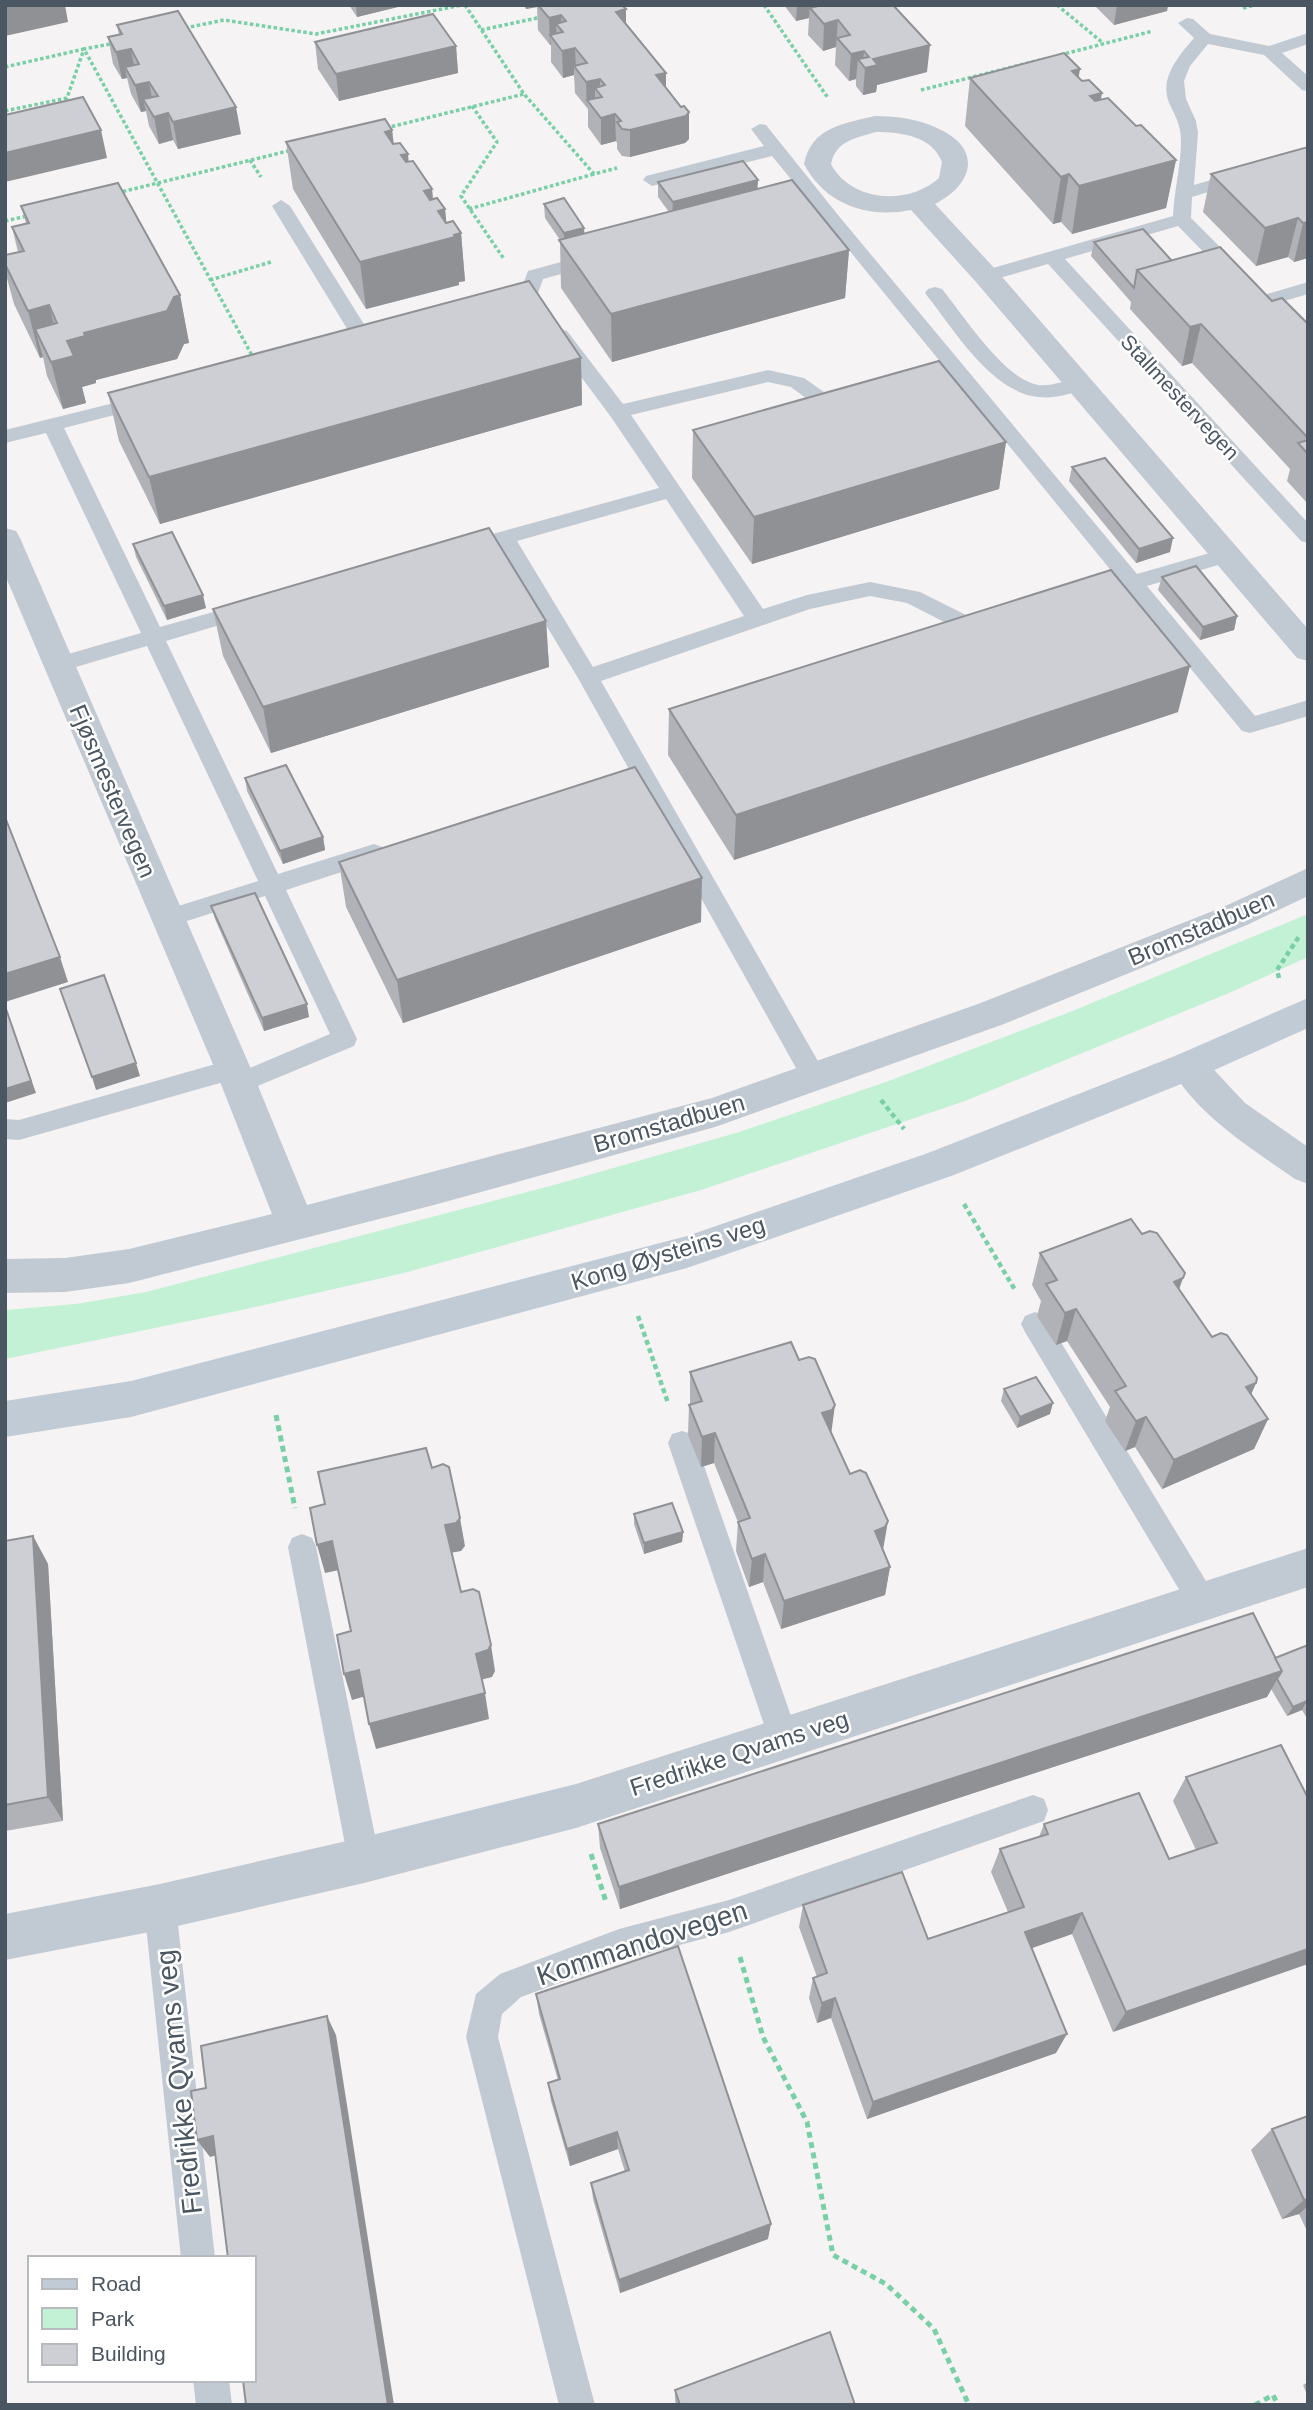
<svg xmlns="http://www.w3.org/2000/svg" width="1313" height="2410" font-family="Arial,sans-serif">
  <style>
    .green { fill: #c3f1d5 }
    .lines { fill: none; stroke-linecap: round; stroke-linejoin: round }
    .path-far2 { stroke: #7ad0a6; stroke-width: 3.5; stroke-dasharray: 3.5 2.5; stroke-linecap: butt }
    .path-far1 { stroke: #7ad0a6; stroke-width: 4.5; stroke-dasharray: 5 3.5; stroke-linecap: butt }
    .path { stroke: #7ad0a6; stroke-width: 5; stroke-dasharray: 6 4.5; stroke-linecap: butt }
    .lane { fill: #c1cad2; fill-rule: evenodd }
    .street { fill: #c1cad2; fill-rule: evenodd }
    .secondary { fill: #c1cbd6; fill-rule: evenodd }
    .wall { fill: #b0b2b7 }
    .shaded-wall { fill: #909195 }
    .building { fill: #cdcfd5; stroke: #909195; stroke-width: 2 }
    .labels { text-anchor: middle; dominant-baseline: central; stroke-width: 5; stroke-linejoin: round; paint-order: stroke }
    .far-street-label { font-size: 21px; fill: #4a5661; stroke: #fff }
    .street-label { font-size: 24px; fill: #4a5661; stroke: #fff }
    .near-street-label { font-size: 28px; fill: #4a5661; stroke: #fff }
  </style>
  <rect width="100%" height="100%" fill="#f5f3f3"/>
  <path class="green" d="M1308 914V957L1229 993 965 1101 701 1190 404 1273 237 1311 5 1359V1310L76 1304 146 1292 554 1185 736 1133 886 1082 1070 1012Z"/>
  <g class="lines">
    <g class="path-far2">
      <path d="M465 5 524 94 594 174 617 168"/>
      <path d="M764 5 828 98"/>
      <path d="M1057 5 1103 43"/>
      <path d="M1243 8 1256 5"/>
      <path d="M185 28 224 20 316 34 462 5"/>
      <path d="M481 30 542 17"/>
      <path d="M1060 55 1153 31"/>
      <path d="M5 67 84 49 254 359"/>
      <path d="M921 90 1048 58"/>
      <path d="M472 106 497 142 461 196 504 259"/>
      <path d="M5 111 67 98 84 49 115 43"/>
      <path d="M386 128 524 94"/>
      <path d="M250 160 261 177"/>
      <path d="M117 193 292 150"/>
      <path d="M469 209 594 174"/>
      <path d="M5 221 27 216"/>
      <path d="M210 280 271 262"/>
    </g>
    <g class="path-far1">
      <path d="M1279 978 1277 970 1300 935"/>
      <path d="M881 1100 904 1129"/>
      <path d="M964 1204 1015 1290"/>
      <path d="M638 1316 668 1403"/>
    </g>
    <g class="path">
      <path d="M276 1415 295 1508"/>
      <path d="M591 1854 606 1902"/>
      <path d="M740 1957 763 2037 807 2122 833 2255 886 2284 934 2329 969 2405"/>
      <path d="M1255 2405 1273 2395 1278 2405"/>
    </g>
    <g class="lane">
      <path d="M1187 18 1193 19 1210 34 1269 46 1308 33V44L1282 53 1308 76V91L1302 90 1264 55 1208 44 1190 66 1184 81 1186 99 1196 121 1198 133 1194 185 1308 151V162L1192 197 1191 218 1243 270 1246 274 1243 278H1229L1178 226 1065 259 1308 523V543L1301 541 1048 264 986 282 976 276 979 272 1173 216C1174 191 1181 166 1181 141 1181 126 1176 117 1170 105 1158 79 1178 57 1194 38L1178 23Z"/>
      <path d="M760 124 766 125 838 215 1137 574 1227 548 1235 550 1238 555 1235 560 1147 586 1255 716 1308 700V716L1250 733 1242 731 1127 591 1117 594 1109 592 1106 587 1109 582 1118 579 772 156 652 186 643 180 646 176 764 146 751 129Z"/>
      <path d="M281 200 290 206 377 345 374 349H360L357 345 272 206Z"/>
      <path d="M594 253 603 259 601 263 543 279 536 299H522L519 295 528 271Z"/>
      <path d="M1308 282V294L1264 307 1254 301 1257 297Z"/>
      <path d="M935 287 942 289C963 315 1005 380 1038 385 1055 387 1071 376 1087 381L1090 385 1087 389C1072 393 1055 399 1039 397 992 393 955 331 928 297L925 293 928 289Z"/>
      <path d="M560 329 567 331 623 404 768 370 804 378 848 409 851 414 848 419H834L791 387 768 382 631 415 763 609 807 595 870 582 920 592 968 616 983 632 980 637 972 640 964 637 952 626 907 603 870 596 810 609 601 681 823 1070 827 1077 823 1084 814 1087 805 1084 578 678 499 547 461 557 453 555 450 550 453 545 659 488 611 417 550 335 553 331ZM666 499 744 616 593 667 517 541Z"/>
      <path d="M146 395 153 397 156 401 153 405 64 428 160 627 249 602 257 604 260 609 257 614 166 641 278 874 374 844 382 847 386 853 382 859 286 890 357 1039 354 1046 238 1094 229 1091 225 1084 227 1081 19 1140 5 1139V1119L19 1120 233 1059 242 1062 245 1070 330 1034 265 896 168 927 159 924 156 918 159 912 258 881 147 646 59 672 51 669 48 664 51 659 141 633 46 433 5 443V430Z"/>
      <path d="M1035 1312 1045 1316 1212 1591 1217 1601 1212 1611 1202 1615 1192 1611 1025 1332 1021 1324 1025 1316Z"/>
      <path d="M682 1431 692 1434 696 1443 799 1739 795 1749 784 1754 773 1749 769 1739 668 1443 672 1434Z"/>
      <path d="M302 1534 312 1538 316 1547 380 1860 375 1871 364 1875 353 1871 348 1860 288 1547 292 1538Z"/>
      <path d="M1033 1795 1044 1799 1048 1810 1044 1821 729 1932 619 1961 521 1997 502 2014 498 2037 595 2405H559L466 2037 476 1994 500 1974 619 1929 729 1900Z"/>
      <path d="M160 1891 171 1896 176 1907 215 2258H181L144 1907 149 1896Z"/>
      <path d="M193 2380H229L232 2405H196Z"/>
    </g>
    <g class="street">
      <path d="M875 116C897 116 919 119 939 129 983 149 973 185 935 204L996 270 1308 629V661L1297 658 976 282 911 210C867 219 825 204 804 164 812 127 842 124 875 116ZM876 132C901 132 932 136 942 162L939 178C908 206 851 202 831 164 836 141 855 138 876 132Z"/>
      <path d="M5 528 16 531 20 538 251 1069 307 1205 712 1098 978 1004 1223 907 1308 868V896L1247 925 1004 1024 715 1127 434 1205 129 1283 65 1292 5 1293V1259L65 1258 129 1249 272 1214 215 1069 5 575Z"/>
      <path d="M1188 1051 1201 1056 1245 1103 1308 1147V1184L1295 1179C1251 1148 1195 1114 1170 1066L1175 1056Z"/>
      <path d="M1308 1548V1587L576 1828 364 1883 160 1930 5 1960V1914L160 1884 364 1837 576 1784Z"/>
    </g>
    <path class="secondary" d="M1308 998V1028L1201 1076 954 1175 687 1268 131 1417 5 1437V1401L131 1381 687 1236 928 1153 1175 1056Z"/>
  </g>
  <g class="wall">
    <path d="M349 5H406L357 17Z"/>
    <path d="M523 5H622L626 9V23L666 73V88L681 107 689 112V139L685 143 630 157 622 156 617 149V143L616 141 601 145 588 127V109L575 93 574 75 563 78 551 62V45H550L538 30 537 7 526 9Z"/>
    <path d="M784 5H893L927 72 877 85 876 92 863 95 856 86V79L849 81 835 65 836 47 823 51 808 35 809 18 796 21Z"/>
    <path d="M1094 5H1168L1167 11 1114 25Z"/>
    <path d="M117 25 241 134 178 149 173 140 159 144 149 126 146 111 141 112 131 94 127 78 122 79 113 64 108 37 119 35Z"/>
    <path d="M315 42 456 46 458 73 339 101 318 69Z"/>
    <path d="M970 78H1078L1101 100 1136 126 1176 160 1166 208 1072 234 1061 222 1053 224 965 126Z"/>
    <path d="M392 130 394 144 432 189 433 199 445 209 446 223 461 233 465 281 459 282V285L366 309 293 189 286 142Z"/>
    <path d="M1308 147V258L1294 262 1288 257 1256 266 1203 212 1211 174Z"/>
    <path d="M758 180 757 189 849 250 845 298 612 362 561 288 560 240 545 218 544 204 584 228V234L669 212 658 197V182Z"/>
    <path d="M21 206 180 295 189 343 184 344 177 359 96 380V383L82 387 86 403 63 409 47 376 43 357 40 358 14 304 5 271V255L18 252 12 227 26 223Z"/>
    <path d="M1094 242 1172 261 1272 301 1308 324V504L1287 481 1290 469 1192 363 1182 366 1130 309 1131 302 1091 256Z"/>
    <path d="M581 358 582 405 160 524 119 441 108 393Z"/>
    <path d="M693 430 1006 442 999 489 752 564 692 478Z"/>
    <path d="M1072 467 1170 552 1136 563 1069 481Z"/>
    <path d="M133 544 206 608 167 620 136 557Z"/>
    <path d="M1162 577 1237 616 1234 630 1200 640 1158 590Z"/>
    <path d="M213 609 546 621 549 667 271 753 223 656Z"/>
    <path d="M669 709 1178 712 734 860 668 755Z"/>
    <path d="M245 778 323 837 325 850 283 864 247 791Z"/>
    <path d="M339 862 701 922 403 1023 346 907Z"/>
    <path d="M211 906 309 1017 264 1031 215 919Z"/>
    <path d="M1040 1253 1179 1289 1212 1337 1256 1383 1251 1394 1268 1419 1254 1449 1162 1489 1135 1447 1125 1451 1105 1421 1110 1407 1067 1341 1056 1345 1037 1316 1041 1301 1032 1285Z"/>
    <path d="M690 1372 831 1434 890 1567 885 1595 781 1629 763 1582 749 1587 736 1551 738 1522 714 1463 701 1467 688 1435 689 1405H690Z"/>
    <path d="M1004 1389 1050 1414 1017 1428 1001 1401Z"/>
    <path d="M634 1514 683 1532 682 1542 644 1554 634 1524Z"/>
    <path d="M33 1536 48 1564 63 1821 5 1831V1541Z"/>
    <path d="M1308 1645V1720L1302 1710 1287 1716 1271 1689 1267 1697 620 1909 600 1848 598 1824 1275 1658Z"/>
    <path d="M1186 1777 1308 1798 1113 2032 1072 1934 1031 1948 1056 2053 867 2119 831 2018 817 2023 809 1998 813 1978 817 1977 799 1927 803 1905 928 1939 1008 1912 991 1872 1000 1849 1039 1837 1044 1824 1169 1859 1196 1850 1173 1801Z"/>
    <path d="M536 1994 768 2239 620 2293 593 2199 591 2183 625 2172 618 2149 570 2166 551 2101 548 2083 558 2080 539 2014Z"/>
    <path d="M1308 2116V2233L1299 2214 1282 2219 1251 2150 1272 2129Z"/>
    <path d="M1308 2382V2397L1303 2385Z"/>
    <path d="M675 2390 855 2405H676L675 2400Z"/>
  </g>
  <g class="shaded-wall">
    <path d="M18 5H65L68 22 5 36V8Z"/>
    <path d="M356 5H406L357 17Z"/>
    <path d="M526 5H537V7L526 9Z"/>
    <path d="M797 5H810L809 18 796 21Z"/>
    <path d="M1117 5H1168L1167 11 1114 25Z"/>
    <path d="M626 9V36L616 12Z"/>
    <path d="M561 15 562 31 556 24 557 43 550 35 551 45H550L549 18Z"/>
    <path d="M838 20 836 47 823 51 824 24Z"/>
    <path d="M930 45 927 72 877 85 876 92 863 95 865 68 873 59Z"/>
    <path d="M456 46 458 73 339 101 336 74Z"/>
    <path d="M575 48 576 68 574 66V75L563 78 562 51Z"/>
    <path d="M131 49 136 76 125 67 127 78 122 79 116 52Z"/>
    <path d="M864 51 863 66 858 59 856 79 849 81 851 54Z"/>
    <path d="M1080 69 1072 117V71Z"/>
    <path d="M666 73V100L656 75Z"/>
    <path d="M600 79V94L595 88V107L587 100V109L586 82Z"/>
    <path d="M149 82 154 109 143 99 146 111 141 112 135 85Z"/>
    <path d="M1102 93 1094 140 1090 96Z"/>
    <path d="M236 107 241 134 178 149 173 122Z"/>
    <path d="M689 112V139L685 143 630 157V130Z"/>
    <path d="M168 113 173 140 159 144 154 117Z"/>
    <path d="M615 114 616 141 601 145V118Z"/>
    <path d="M101 130 107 158 5 182V153Z"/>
    <path d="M392 130 397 178 385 132Z"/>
    <path d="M408 154 412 201 401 155Z"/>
    <path d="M1176 160 1166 208 1072 234 1079 186Z"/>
    <path d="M1069 174 1061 222 1053 224 1061 177Z"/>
    <path d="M758 180 757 194 672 216 673 202Z"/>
    <path d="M432 189 436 237 424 191Z"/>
    <path d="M445 209 448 239 454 235 461 233 465 281 459 282V285L366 309 360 262 438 211Z"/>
    <path d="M1298 218 1288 257 1256 266 1265 228Z"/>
    <path d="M1308 222V258L1294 262 1303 223Z"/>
    <path d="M584 228 585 242 564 247V233Z"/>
    <path d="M849 250 845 298 612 362 611 314Z"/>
    <path d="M180 295 189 343 184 344 177 359 96 380V383L82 387 86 403 63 409 51 362 67 341 84 333Z"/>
    <path d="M49 305 61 352 35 329 43 357 40 358 28 311Z"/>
    <path d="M1201 324 1192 363 1182 366 1190 327Z"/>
    <path d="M581 358 582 405 160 524 149 477Z"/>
    <path d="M1006 442 999 489 752 564 754 517Z"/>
    <path d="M1173 538 1170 552 1136 563 1139 549Z"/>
    <path d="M203 595 206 608 167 620 164 606Z"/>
    <path d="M1237 616 1234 630 1200 640 1203 627Z"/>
    <path d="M546 621 549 667 271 753 263 707Z"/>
    <path d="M1190 666 1178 712 734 860 736 815Z"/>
    <path d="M323 837 325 850 283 864 280 851Z"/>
    <path d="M702 878 701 922 403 1023 397 980Z"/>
    <path d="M60 957 68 982 5 1002V974Z"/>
    <path d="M307 1004 309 1017 264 1031 262 1018Z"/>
    <path d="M6 1009 36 1093 5 1103V1089Z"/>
    <path d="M136 1063 140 1076 96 1090 92 1077Z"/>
    <path d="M1183 1278 1172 1310 1174 1282Z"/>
    <path d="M1076 1309 1067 1341 1056 1345 1065 1313Z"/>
    <path d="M1256 1383 1243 1413 1246 1387Z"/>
    <path d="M1053 1403 1050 1414 1017 1428 1020 1417Z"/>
    <path d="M835 1405 831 1435 822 1413Z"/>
    <path d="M1146 1417 1135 1447 1125 1451 1136 1421Z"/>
    <path d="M1268 1419 1254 1449 1162 1489 1174 1460Z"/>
    <path d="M715 1433 714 1463 701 1467 702 1437Z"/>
    <path d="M460 1518 465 1546 461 1551 450 1553 445 1525Z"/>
    <path d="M888 1521 883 1550 875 1531Z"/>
    <path d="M683 1532 682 1542 644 1554V1543Z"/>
    <path d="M33 1536 48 1564 63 1821 48 1797Z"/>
    <path d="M332 1541 339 1570 325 1573 317 1545Z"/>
    <path d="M765 1554 763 1582 749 1587 752 1559Z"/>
    <path d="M890 1567 885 1595 781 1629 784 1601Z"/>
    <path d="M491 1645 495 1671 492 1677 480 1680 476 1654Z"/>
    <path d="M359 1670 366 1696 352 1700 344 1674Z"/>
    <path d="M1282 1671 1267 1697 620 1909 619 1887Z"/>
    <path d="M485 1693 489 1719 376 1749 369 1724Z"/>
    <path d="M1307 1701 1302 1710 1287 1716 1293 1707Z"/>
    <path d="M1082 1913 1072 1934 1015 1954 1025 1932Z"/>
    <path d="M1308 1949V1964L1113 2032 1126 2012Z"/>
    <path d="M835 1998 831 2018 817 2023 822 2003Z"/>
    <path d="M327 2016 336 2035 394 2405H388Z"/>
    <path d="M1067 2034 1056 2053 867 2119 873 2102Z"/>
    <path d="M617 2132 618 2149 570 2166 567 2149Z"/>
    <path d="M213 2136 224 2153 210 2157 197 2140Z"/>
    <path d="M1308 2199V2206L1299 2214 1282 2219 1304 2200Z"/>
    <path d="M771 2224 768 2239 620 2293 619 2280Z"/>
  </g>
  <g class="building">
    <path d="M5 5H18L5 8Z"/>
    <path d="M538 5H622L626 9 616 12 666 73 656 75 681 107 684 106 689 112 686 116 630 130 622 129 617 122 621 121 615 114 601 118 587 100 602 97 595 88 605 85 600 79 586 82 574 66 587 63 575 48 562 51 550 35 563 32 556 24 566 21 561 15 549 18Z"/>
    <path d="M822 5H893L930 45 873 59 878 65 865 68 858 59 869 57 864 51 851 54 837 38 850 35 838 20 824 24 810 8Z"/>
    <path d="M178 11 236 107 173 122 168 113 154 117 143 99 158 96 149 82 135 85 125 67 139 64 131 49 116 52 108 37 122 34 117 25Z"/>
    <path d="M433 14 456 46 336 74 315 42Z"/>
    <path d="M1064 53 1080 69 1072 71 1082 81 1089 80 1102 93 1090 96 1095 101 1108 98 1136 126 1141 125 1176 160 1079 186 1069 174 1061 177 970 78Z"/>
    <path d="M83 97 101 130 5 153V115Z"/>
    <path d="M385 119 392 130 385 132 393 144 400 143 408 154 401 155 406 162 413 161 432 189 424 191 430 200 437 198 445 209 438 211 446 223 453 221 461 233 454 235 455 237 360 262 286 142Z"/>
    <path d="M1308 147V222L1303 223 1298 218 1265 228 1211 174Z"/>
    <path d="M743 161 758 180 673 202 658 182Z"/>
    <path d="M792 180 849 250 611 314 559 240Z"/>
    <path d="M118 183 180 295 174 297 167 311 84 333 85 336 67 341 74 356 51 362 35 329 57 323 49 305 28 311 5 264V255L24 251 12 227 29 223 21 206Z"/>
    <path d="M564 198 584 228 564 233 544 204Z"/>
    <path d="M1143 229 1172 261 1137 270 1134 288 1094 242Z"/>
    <path d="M1220 247 1272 301 1282 298 1308 324V438L1201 324 1190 327 1137 270Z"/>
    <path d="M529 281 581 358 149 477 108 393Z"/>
    <path d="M939 361 1006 442 754 517 693 430Z"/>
    <path d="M1308 440V454L1298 443Z"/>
    <path d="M1105 458 1173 538 1139 549 1072 467Z"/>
    <path d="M489 528 546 621 263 707 213 609Z"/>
    <path d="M172 532 203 595 164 606 133 544Z"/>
    <path d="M1196 566 1237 616 1203 627 1162 577Z"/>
    <path d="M1111 570 1190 666 736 815 669 709Z"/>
    <path d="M286 765 323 837 280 851 245 778Z"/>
    <path d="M635 767 702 878 397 980 339 862Z"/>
    <path d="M5 817 60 957 5 974Z"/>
    <path d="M255 893 307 1004 262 1018 211 906Z"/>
    <path d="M104 975 136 1063 92 1077 60 989Z"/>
    <path d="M5 1009H6L31 1081 5 1089Z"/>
    <path d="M1131 1219 1142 1234 1150 1231 1157 1233 1185 1273 1183 1278 1174 1282 1212 1337 1221 1333 1227 1335 1257 1378 1256 1383 1246 1387 1268 1419 1174 1460 1146 1417 1136 1421 1115 1391 1126 1386 1076 1309 1065 1313 1046 1284 1057 1280 1040 1253Z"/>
    <path d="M791 1342 799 1360 809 1357 815 1359 835 1405 832 1410 822 1413 850 1474 860 1470 866 1473 888 1521 885 1527 875 1531 890 1567 784 1601 765 1554 752 1559 738 1522 750 1518 715 1433 702 1437 689 1405 702 1401 690 1372Z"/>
    <path d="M1036 1377 1053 1403 1020 1417 1004 1389Z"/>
    <path d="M426 1448 432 1468 443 1464 449 1467 460 1518 456 1523 445 1525 461 1592 473 1589 479 1592 491 1645 488 1650 476 1654 485 1693 369 1724 359 1670 344 1674 337 1635 351 1631 332 1541 317 1545 310 1508 325 1504 318 1472Z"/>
    <path d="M672 1503 683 1532 644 1543 634 1514Z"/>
    <path d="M33 1536 48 1797 5 1805V1541Z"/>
    <path d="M1253 1613 1282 1671 619 1887 598 1824Z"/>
    <path d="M1308 1645V1699L1307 1701 1293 1707 1277 1679 1282 1671 1275 1658Z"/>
    <path d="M1281 1745 1308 1798V1949L1126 2012 1082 1913 1025 1932 1067 2034 873 2102 835 1998 822 2003 813 1978 827 1973 803 1905 902 1872 928 1939 1024 1907 1000 1849 1048 1834 1044 1824 1139 1793 1169 1859 1217 1843 1186 1777Z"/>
    <path d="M678 1946 771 2224 619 2280 591 2183 629 2170 617 2132 567 2149 548 2083 560 2079 536 1994Z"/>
    <path d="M327 2016 388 2405H246L243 2380H254V2258H228L213 2136 197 2140 191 2091 206 2088 201 2046Z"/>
    <path d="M1308 2116V2199L1304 2200 1272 2129Z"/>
    <path d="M830 2332 855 2405H680L675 2390Z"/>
  </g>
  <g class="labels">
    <g class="far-street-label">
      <text transform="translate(1180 397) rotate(47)">Stallmestervegen</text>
    </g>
    <g class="street-label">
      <text transform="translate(113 791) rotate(67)">Fjøsmestervegen</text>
      <text transform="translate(1201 928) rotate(-23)">Bromstadbuen</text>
      <text transform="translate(669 1123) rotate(-16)">Bromstadbuen</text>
      <text transform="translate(668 1253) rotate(-17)">Kong Øysteins veg</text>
      <text transform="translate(739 1753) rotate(-18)">Fredrikke Qvams veg</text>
    </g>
    <g class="near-street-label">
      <text transform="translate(642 1943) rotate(-18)">Kommandovegen</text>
      <text transform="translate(179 2082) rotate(-96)">Fredrikke Qvams veg</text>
    </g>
  </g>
  <rect width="1313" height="2410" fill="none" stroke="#4a5661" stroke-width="14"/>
  <rect x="28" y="2256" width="228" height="126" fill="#ffffff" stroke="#b7bbc0" stroke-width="2"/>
  <rect x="42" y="2279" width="35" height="10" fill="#c1cbd6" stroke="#b7bbc0" stroke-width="2"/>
  <text x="91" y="2291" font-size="21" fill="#4a5661">Road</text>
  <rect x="42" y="2308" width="35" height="21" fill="#c3f1d5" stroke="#b7bbc0" stroke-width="2"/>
  <text x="91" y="2326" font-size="21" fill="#4a5661">Park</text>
  <rect x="42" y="2344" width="35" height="21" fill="#cdcfd5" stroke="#b7bbc0" stroke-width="2"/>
  <text x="91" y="2361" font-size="21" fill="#4a5661">Building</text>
</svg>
